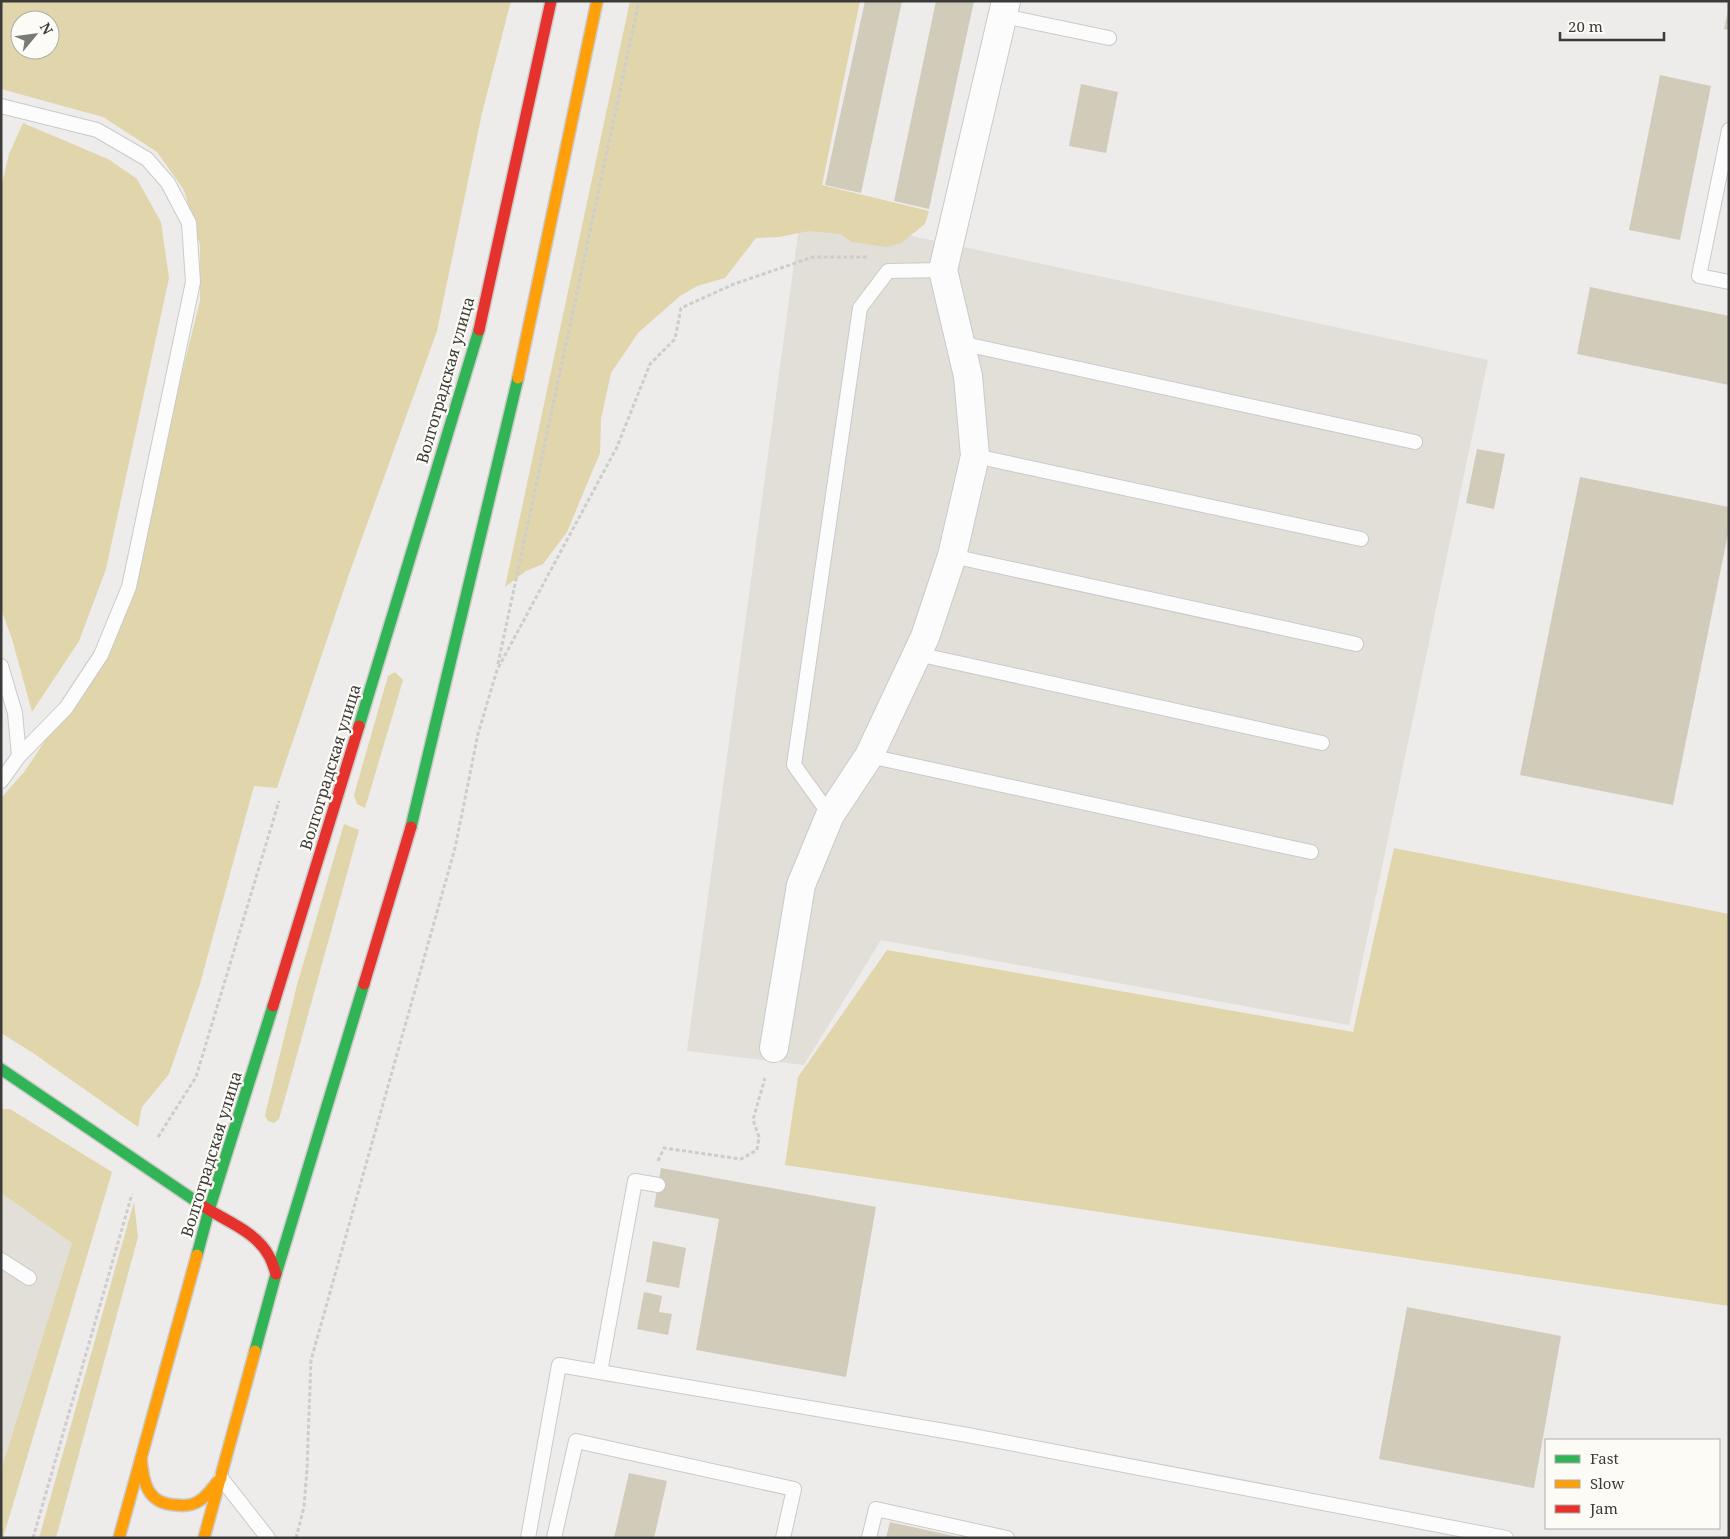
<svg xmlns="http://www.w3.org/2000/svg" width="1730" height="1539" font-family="'Noto Serif',serif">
<rect width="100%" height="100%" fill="#edecea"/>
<g fill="#e2dfd8">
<polygon points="801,212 1488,360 1349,1025 881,940 804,1065 687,1051"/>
<polygon points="1,1193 72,1243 1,1470"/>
</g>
<g fill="#e0d5ab" fill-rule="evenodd">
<path d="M1,1h510l-29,112 -45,218 -88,243 -72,214 -23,-2 -54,198 -31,90 -27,33 -4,20 -105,-74 -32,-20v-235l24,-27 23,-35 35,-39 52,-108 31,-152 34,-136v-56l-16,-55 -27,-38 -54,-35 -102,-28zM20,20h30v30h-30z"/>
<polygon points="630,1 860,1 822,185 929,211 925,224 901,243 886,247 852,242 840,234 809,231 779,237 756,238 725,278 697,286 680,296 638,333 611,373 601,419 600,453 567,532 543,564 526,571 505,587"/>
<polygon points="23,123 108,159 137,179 161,222 169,278 106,569 79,641 32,712 12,639 1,609 1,188 9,154"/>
<polygon points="395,672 403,680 365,808 357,804 354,795 388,676"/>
<polygon points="344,824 359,830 285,1098 279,1119 274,1123 268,1121 265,1116 266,1111 297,985"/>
<polygon points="1394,848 1729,914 1729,1306 785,1165 798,1077 887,950 1353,1032"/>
<polygon points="1,1109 10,1109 112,1172 3,1538 1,1538 1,1470 72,1243 1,1193"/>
<polygon points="134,1202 138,1237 56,1538 39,1538"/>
</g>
<g fill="#d1ccb9">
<polygon points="865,1 902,1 861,193 825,185"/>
<polygon points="936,1 974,1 929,209 894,201"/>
<polygon points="1728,10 1729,10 1729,30 1724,29"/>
<polygon points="1660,75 1711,86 1680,240 1629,230"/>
<polygon points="1081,84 1118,92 1106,153 1069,146"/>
<polygon points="1590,287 1729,316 1729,385 1577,354"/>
<polygon points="1477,449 1505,454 1494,509 1466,503"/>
<polygon points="1580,477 1729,507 1729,529 1673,805 1520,775"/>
<polygon points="661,1168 876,1207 846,1377 696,1350 719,1219 654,1207"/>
<polygon points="653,1241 686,1248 679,1288 646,1282"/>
<polygon points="644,1292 662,1296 659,1312 672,1314 668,1335 637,1329"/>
<polygon points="1407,1307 1561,1336 1534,1488 1379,1459"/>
<polygon points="629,1473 667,1481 654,1538 614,1538"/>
<polygon points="890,1522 958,1537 958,1538 886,1538"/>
</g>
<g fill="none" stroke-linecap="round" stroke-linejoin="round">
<g stroke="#cbcac9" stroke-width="16">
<g id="lane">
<polyline points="1003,16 1109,38"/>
<polyline points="1,106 97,130 147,159 168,183 189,223 193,282 129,587 101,655 66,708 19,756 1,781"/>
<polyline points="1729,130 1699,276 1729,282"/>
<polyline points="960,343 1415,442"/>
<polyline points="975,456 1361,539"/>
<polyline points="952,556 1356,644"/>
<polyline points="917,654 1322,743"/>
<polyline points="1,666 15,713 19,756"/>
<polyline points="869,756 1311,852"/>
<polyline points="830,815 794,765 860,308 888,271 943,270"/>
<polyline points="1,1260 29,1278"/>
<polyline points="600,1372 635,1181 658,1185"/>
<polyline points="221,1478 268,1538"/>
<polyline points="528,1538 559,1365 962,1434 1506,1538"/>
<polyline points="554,1538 576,1441 794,1489 783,1538"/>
<polyline points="869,1538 876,1509 1007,1538"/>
</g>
</g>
<g stroke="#cbcac9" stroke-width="30">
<polyline id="street" points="774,1048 801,885 830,815 869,756 925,637 952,556 975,456 968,376 943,270 1006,1"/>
</g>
<g stroke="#cbcac9" stroke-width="14">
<g id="fast">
<polyline points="359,726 479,330"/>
<polyline points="411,827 518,378"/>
<polyline points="1,1069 203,1206"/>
<polyline points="197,1255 209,1210 273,1006"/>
<polyline points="255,1351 276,1274 364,984"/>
</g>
</g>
<g stroke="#cbcac9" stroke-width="14">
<g id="slow">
<polyline points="518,378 597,1"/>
<path d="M141,1458c2,24 6,46 35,47 8,1 17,0 23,-4 9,-5 15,-16 22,-23"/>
<polyline points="119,1538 197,1255"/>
<polyline points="204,1538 255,1351"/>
</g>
</g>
<g stroke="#cbcac9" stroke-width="14">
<g id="jam">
<polyline points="479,330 551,1"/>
<polyline points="364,984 411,827"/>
<polyline points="273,1006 359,726"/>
<path d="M203,1206c22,15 53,25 66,50 3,5 5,12 7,18"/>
</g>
</g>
<g stroke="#cdcdcd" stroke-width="3" stroke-dasharray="4 2.5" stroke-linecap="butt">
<polyline points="498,664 639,1"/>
<polyline points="158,1137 196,1077 279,801"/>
<polyline points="658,1161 664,1148 741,1159 757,1150 759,1137 753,1120 765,1078"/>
<polyline points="33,1538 132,1194"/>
<polyline points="296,1538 304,1507 307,1469 311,1360 455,848 478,734 497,670 617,447 650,364 675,339 681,308 734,284 813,257 867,257"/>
</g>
<use href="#lane" stroke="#fcfcfc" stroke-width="14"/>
<use href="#street" stroke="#fcfcfc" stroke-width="28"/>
<use href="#fast" stroke="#30b455" stroke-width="11"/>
<use href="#slow" stroke="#ff9f0a" stroke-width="11"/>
<use href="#jam" stroke="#e5322d" stroke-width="11"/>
</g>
<g text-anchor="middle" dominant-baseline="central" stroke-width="4.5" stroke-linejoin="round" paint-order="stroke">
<g font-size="16" fill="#3b3b39" stroke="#fcfbf6">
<text transform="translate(445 380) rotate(-74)">Волгоградская улица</text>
<text transform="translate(330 767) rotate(-73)">Волгоградская улица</text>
<text transform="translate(211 1154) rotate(-73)">Волгоградская улица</text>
</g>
</g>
<rect width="1730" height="1539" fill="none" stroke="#3b3b39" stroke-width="5"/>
<rect x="1545" y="1439" width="175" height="90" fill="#fcfbf6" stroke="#afaeaa"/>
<rect x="1555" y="1455" width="25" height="8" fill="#30b455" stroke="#afaeaa"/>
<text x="1590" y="1464" font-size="15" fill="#3b3b39">Fast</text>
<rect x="1555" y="1480" width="25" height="8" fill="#ff9f0a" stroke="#afaeaa"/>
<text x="1590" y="1489" font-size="15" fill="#3b3b39">Slow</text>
<rect x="1555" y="1505" width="25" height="8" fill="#e5322d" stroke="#afaeaa"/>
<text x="1590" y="1514" font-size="15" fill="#3b3b39">Jam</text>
<g transform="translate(35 35) rotate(61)"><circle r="24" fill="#fcfbf6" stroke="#afaeaa"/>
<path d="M0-4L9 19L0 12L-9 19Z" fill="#797977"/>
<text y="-8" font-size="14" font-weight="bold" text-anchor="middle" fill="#3b3b39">N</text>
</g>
<path d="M1560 32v8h104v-8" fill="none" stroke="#3b3b39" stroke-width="2.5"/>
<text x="1568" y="32" font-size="15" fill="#3b3b39" stroke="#fcfbf6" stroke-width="4" paint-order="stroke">20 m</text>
</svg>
